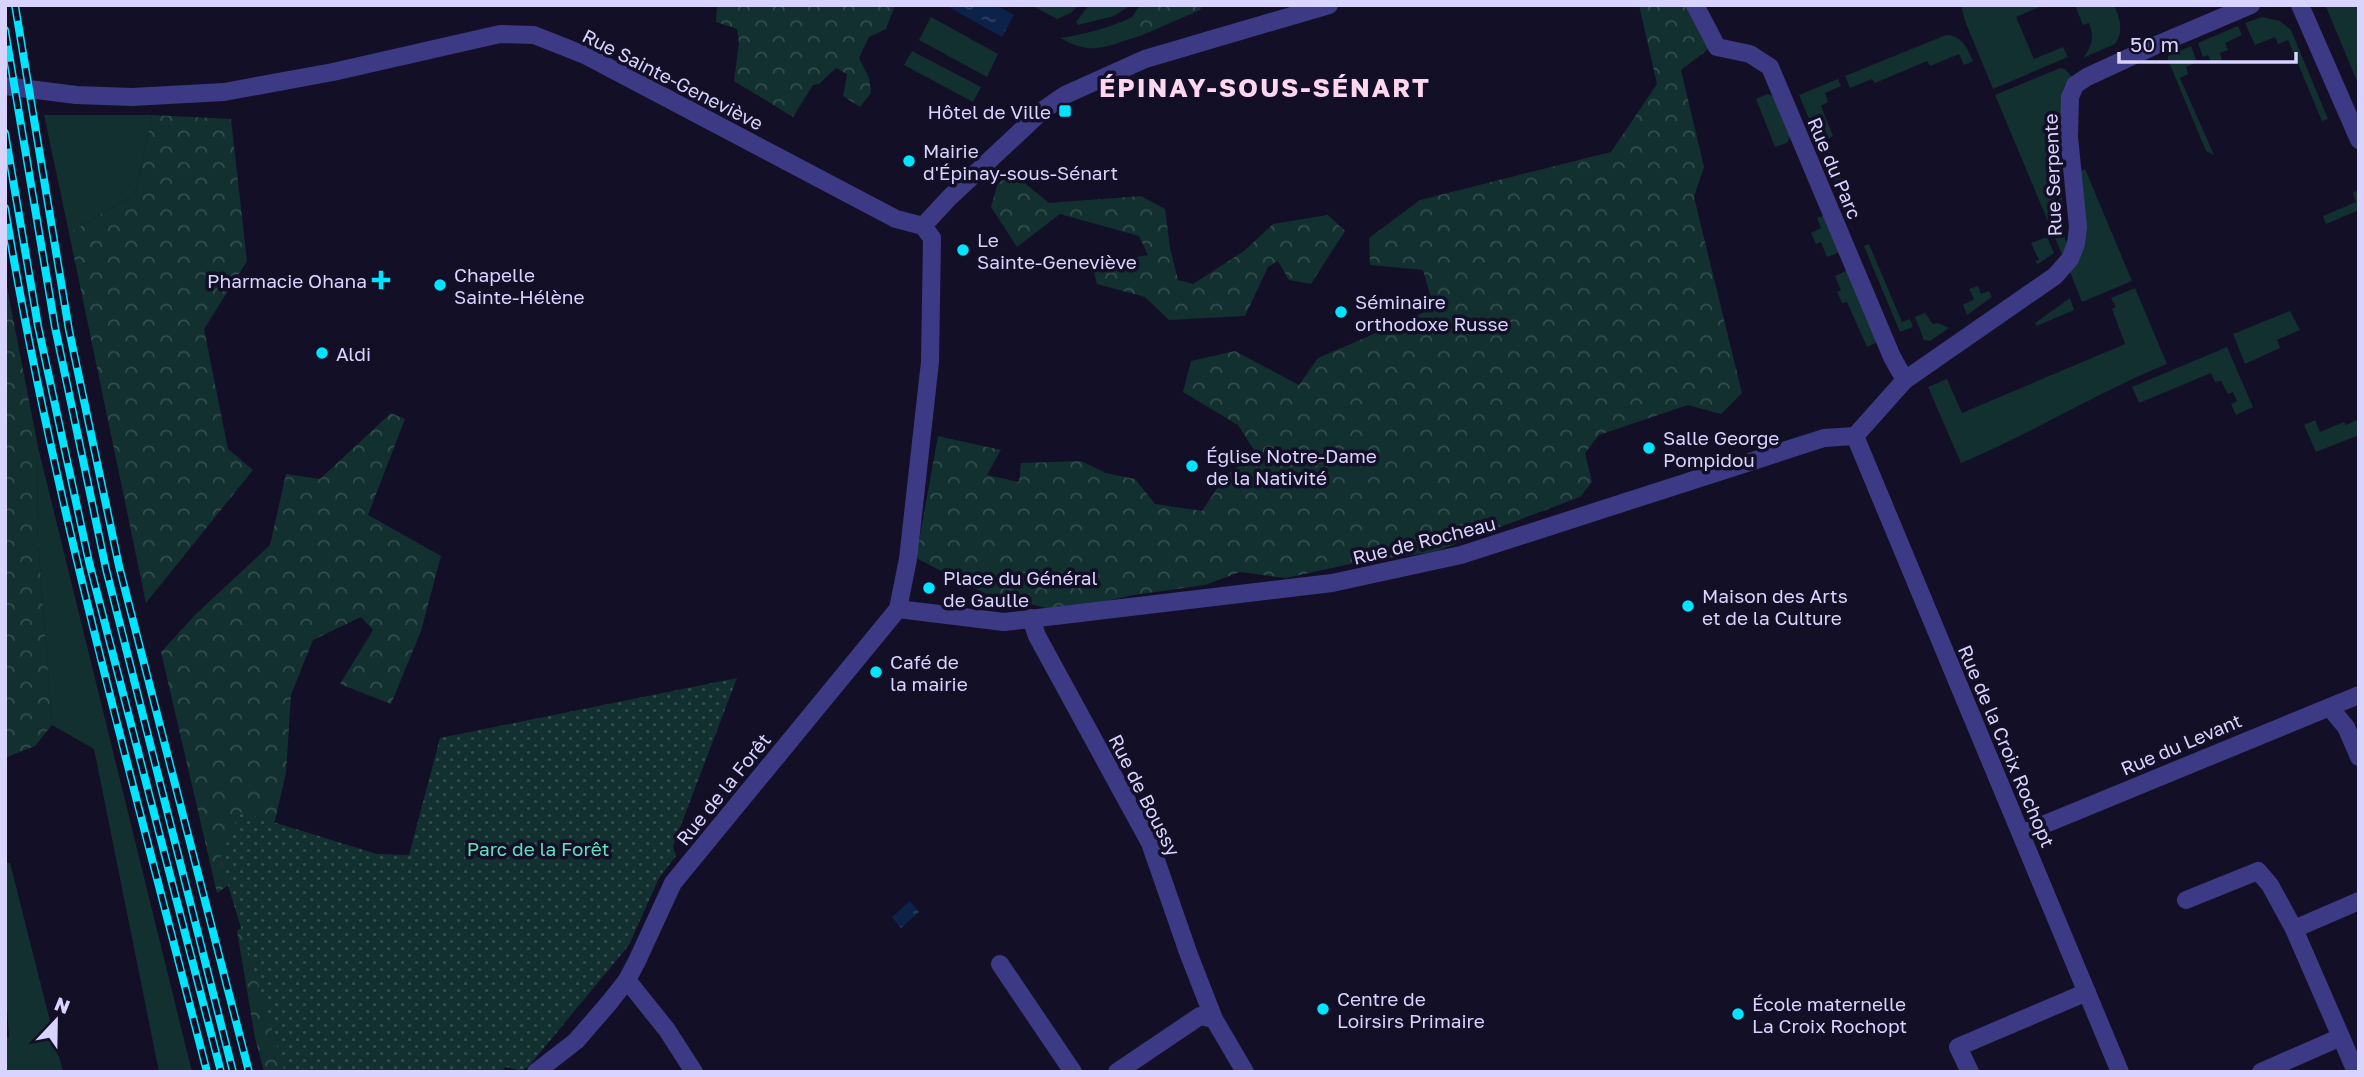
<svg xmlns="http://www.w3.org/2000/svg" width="2364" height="1077" font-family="'Golos Text',sans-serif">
<defs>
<pattern id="forest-crowns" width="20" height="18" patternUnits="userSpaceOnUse" patternTransform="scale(1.75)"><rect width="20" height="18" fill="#12302f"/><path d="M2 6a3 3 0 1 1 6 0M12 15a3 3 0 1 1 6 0" fill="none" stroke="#344d4e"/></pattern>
<pattern id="park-dots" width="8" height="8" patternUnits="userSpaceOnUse" patternTransform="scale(1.75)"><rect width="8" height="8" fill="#12302f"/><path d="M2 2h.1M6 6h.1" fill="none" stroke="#344d4e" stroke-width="1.8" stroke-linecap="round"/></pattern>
<pattern id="water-ripples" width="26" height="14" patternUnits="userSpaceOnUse" patternTransform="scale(1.75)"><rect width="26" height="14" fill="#0c2248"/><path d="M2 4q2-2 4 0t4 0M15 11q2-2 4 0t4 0" fill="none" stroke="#2f4163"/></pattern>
</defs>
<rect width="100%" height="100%" fill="#130f26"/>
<g fill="#12302f">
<polygon points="1031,5 1079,5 1071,13 1057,19"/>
<polygon points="1089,5 1131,5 1114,16 1078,25 1076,22"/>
<polygon points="1961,5 2044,5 2016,17 2034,59 2063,47 2068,57 1993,89 1965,21"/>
<path d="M2075,5h39c6,14 10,26 1,39l-32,14c10,-13 11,-21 6,-35l-6,2z"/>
<polygon points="2325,5 2359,5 2359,86 2327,9"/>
<polygon points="931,17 998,54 987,77 919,40"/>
<path d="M1132,17l8,19c-35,10 -46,21 -80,2 25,-4 50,-10 72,-21z"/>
<polygon points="2262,17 2280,21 2291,30 2328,119 2322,121 2288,40 2278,44 2275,37 2255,45 2245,23"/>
<polygon points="2238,26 2242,35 2225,43 2228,50 2220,53 2222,60 2212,64 2208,55 2203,57 2198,43"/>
<path d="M1946,35c16,1 21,12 27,26l-9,4 -5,-11 -29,12 -3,-5 -52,22 -3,-4 -22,9 -5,-12z"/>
<polygon points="2191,46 2197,62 2186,67 2188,74 2180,78 2214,155 2206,151 2168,60 2168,56"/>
<polygon points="912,51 981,87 973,102 904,65"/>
<path d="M2060,68l5,1 7,8c-13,10 -10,21 -9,36l-7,1 9,126 6,3 -8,14 -68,-162z"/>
<polygon points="1838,79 1841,86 1825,93 1828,102 1821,106 1833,136 1825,140 1848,194 1842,197 1799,95"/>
<polygon points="1767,94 1773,96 1791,135 1787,143 1775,147 1756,99"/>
<polygon points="44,115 152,115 135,194 69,233"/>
<polygon points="2085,169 2132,281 2082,302 2070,272 2079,172"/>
<polygon points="2358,190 2359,210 2326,224 2323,216 2356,202 2353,193"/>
<polygon points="1825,215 1840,252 1827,257 1821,242 1816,244 1811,233 1821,228 1817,218"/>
<polygon points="2047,237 2054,253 2038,264 2035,261 2039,260 2031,243"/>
<polygon points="1869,244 1902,322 1910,319 1913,327 1900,332 1864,246"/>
<polygon points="1848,270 1878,342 1867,347 1847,302 1842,303 1837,292 1841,290 1835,276"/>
<polygon points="1978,286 1981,294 1989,291 1992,297 1967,315 1963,305 1974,299 1969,289"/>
<path d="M2135,288l32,76c-71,29 -136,70 -206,99l-33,-76 19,-8 15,34 163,-69 -13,-35 4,-2 -5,-9z"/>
<polygon points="2070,298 2074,310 2037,326 2035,323"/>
<polygon points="2290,311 2300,330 2277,340 2280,348 2245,364 2233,334"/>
<polygon points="1925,313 1933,324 1938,323 1949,328 1930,341 1924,340 1915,317"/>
<polygon points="2227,347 2253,407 2236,415 2231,404 2237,401 2233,392 2228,394 2221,381 2215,382 2211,373 2139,403 2132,387"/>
<polygon points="2359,419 2359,435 2316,452 2304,425 2315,420 2320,432 2344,422 2346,425"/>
<polygon points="38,447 192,1072 159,1072 94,749 52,725 37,527"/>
<polygon points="5,863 10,863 63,1072 5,1072 5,1038 9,1037 5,979"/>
</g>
<g fill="url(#forest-crowns)">
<polygon points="717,5 895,5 886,29 869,37 859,58 869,78 871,93 860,107 843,96 847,74 836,68 819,84 813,85 793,117 734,81 739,43 737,29 716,22"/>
<polygon points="1140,5 1202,5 1200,10 1140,36 1132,17"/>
<polygon points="1639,5 1689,5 1711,47 1681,70 1704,167 1694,197 1742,393 1721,414 1688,405 1599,435 1585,453 1592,482 1580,497 1434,552 1364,561 1286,578 1240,572 1205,585 1134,595 1059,611 1026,603 1017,610 916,558 938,436 1001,450 987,475 1019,482 1021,463 1081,461 1106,473 1135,479 1155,504 1202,511 1226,475 1256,453 1238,425 1183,392 1191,361 1235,351 1299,385 1318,358 1434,308 1423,270 1370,265 1369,238 1420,200 1611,152 1657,84"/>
<polygon points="152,115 231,119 247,261 204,329 228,449 253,470 146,603 69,233 135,194"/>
<polygon points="1014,174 1049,203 1141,196 1165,209 1170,248 1178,280 1193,284 1244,251 1273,224 1328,215 1345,231 1311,284 1289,280 1278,261 1268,267 1245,316 1169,320 1145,297 1097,284 1092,265 1148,255 1139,236 1060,214 1017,247 991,207 998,183"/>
<polygon points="5,277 38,447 37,527 52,725 35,746 5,758"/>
<polygon points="391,413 405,419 368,515 441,556 421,631 391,704 340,684 373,630 361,617 313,640 291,695 286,773 266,859 217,893 161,652 196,614 270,545 286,474 320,479"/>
<polygon points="267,912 321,1072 264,1072 255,1038 237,931"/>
</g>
<polygon fill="url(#park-dots)" points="737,678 673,846 676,856 659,878 629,945 529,1066 522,1071 506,1067 500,1072 285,1072 220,859 240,812 377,854 409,855 440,738"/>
<g fill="url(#water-ripples)">
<polygon points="945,5 996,5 1014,15 1002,37"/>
<polygon points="910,901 919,912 901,928 892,917"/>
</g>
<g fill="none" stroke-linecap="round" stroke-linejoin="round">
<g stroke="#3d3a85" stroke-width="18">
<polyline points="1695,5 1717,47 1750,54 1770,67 1892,357 1905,380"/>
<polyline points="2300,5 2359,140"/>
<polyline points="5,86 76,95 132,97 224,92 333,72 500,34 534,35 587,56 896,219 923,226 932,238 930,362 908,559 898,609"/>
<polyline points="923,226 949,198 1042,111 1065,95 1145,59 1329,5"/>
<polyline points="1855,436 2120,1072"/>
<polyline points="1855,436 1905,380 2055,276 2070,259 2076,244 2078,227 2069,137 2070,97 2075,85 2087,77 2154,46 2251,5"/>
<polyline points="1031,618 1037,636 1150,843 1189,955 1214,1019 1245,1072"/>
<polyline points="2330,708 2346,727 2359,757"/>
<polyline points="2021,834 2359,695"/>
<polyline points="2186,900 2258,871 2270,885 2294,929"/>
<polyline points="1000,964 1073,1072"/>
<polyline points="627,980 667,1030 694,1072"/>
<polyline points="2341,1037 2356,1072"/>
<polyline points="536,1072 576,1041 609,1003 627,980 637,961 673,883 898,609 1004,622 1332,583 1461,555 1824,438 1855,436"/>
<polyline points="1117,1072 1200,1016 1214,1019"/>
<polyline points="1970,1072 1958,1047 2087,992"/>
<polyline points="2261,1072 2341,1037 2294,929 2359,901"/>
</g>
<g stroke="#00e5ff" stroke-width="8">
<g id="rail">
<polyline points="15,5 69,330 119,566 249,1072"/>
<polyline points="5,30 55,327 106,569 233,1072"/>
<polyline points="5,133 38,326 89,562 221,1072"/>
<path d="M5,208c48,292 129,577 202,864"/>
</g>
</g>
<use href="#rail" stroke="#130f26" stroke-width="5" stroke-dasharray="16" stroke-linecap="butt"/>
</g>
<g fill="#00e5ff" stroke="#130f26" stroke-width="2.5">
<rect x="1058" y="104" width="14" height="14" rx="3.5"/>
<circle cx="909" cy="161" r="7"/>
<circle cx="963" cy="250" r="7"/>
<path d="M377.5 269.5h7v7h7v7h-7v7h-7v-7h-7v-7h7z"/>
<circle cx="440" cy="285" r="7"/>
<circle cx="1341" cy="312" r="7"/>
<circle cx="322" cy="353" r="7"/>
<circle cx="1649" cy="448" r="7"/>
<circle cx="1192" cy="466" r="7"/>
<circle cx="929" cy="588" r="7"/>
<circle cx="1688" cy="606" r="7"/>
<circle cx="876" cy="672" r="7"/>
<circle cx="1323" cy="1009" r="7"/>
<circle cx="1738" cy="1014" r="7"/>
</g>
<g text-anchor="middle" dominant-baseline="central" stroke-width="7" stroke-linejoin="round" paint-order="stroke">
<g font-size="19" fill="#d9d4ff" stroke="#130f26">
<text transform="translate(673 79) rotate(27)">Rue Sainte-Geneviève</text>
<text transform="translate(1835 168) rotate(67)">Rue du Parc</text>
<text transform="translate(2052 175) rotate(-92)">Rue Serpente</text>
<text transform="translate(1424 540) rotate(-14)">Rue de Rocheau</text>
<text transform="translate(2181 744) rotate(-23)">Rue du Levant</text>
<text transform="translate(2007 746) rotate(67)">Rue de la Croix Rochopt</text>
<text transform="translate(723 789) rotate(-51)">Rue de la Forêt</text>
<text transform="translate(1145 795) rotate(63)">Rue de Boussy</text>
</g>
<g font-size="19" fill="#d9d4ff" stroke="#130f26" text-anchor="start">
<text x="1051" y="111" text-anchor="end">Hôtel de Ville</text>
<text x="923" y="150">Mairie<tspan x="923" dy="22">d'Épinay-sous-Sénart</tspan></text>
<text x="977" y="239">Le<tspan x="977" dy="22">Sainte-Geneviève</tspan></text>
<text x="454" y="274">Chapelle<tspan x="454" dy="22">Sainte-Hélène</tspan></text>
<text x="367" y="280" text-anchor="end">Pharmacie Ohana</text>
<text x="1355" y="301">Séminaire<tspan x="1355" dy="22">orthodoxe Russe</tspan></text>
<text x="336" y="353">Aldi</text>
<text x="1663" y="437">Salle George<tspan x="1663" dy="22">Pompidou</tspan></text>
<text x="1206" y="455">Église Notre-Dame<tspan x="1206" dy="22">de la Nativité</tspan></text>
<text x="943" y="577">Place du Général<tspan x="943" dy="22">de Gaulle</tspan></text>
<text x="1702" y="595">Maison des Arts<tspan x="1702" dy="22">et de la Culture</tspan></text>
<text x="890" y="661">Café de<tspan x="890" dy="22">la mairie</tspan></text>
<text x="1337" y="998">Centre de<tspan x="1337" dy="22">Loirsirs Primaire</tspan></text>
<text x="1752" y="1003">École maternelle<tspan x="1752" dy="22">La Croix Rochopt</tspan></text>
</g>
<g font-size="19" fill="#5fe0c0" stroke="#130f26">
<text x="538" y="848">Parc de la Forêt</text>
</g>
<g font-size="26" font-weight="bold" letter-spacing="2" fill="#ffd6f0" stroke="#130f26">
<text x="1265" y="87">ÉPINAY-SOUS-SÉNART</text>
</g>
</g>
<rect width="2364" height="1077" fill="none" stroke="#d9d4ff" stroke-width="14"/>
<g transform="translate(56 1021) rotate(22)" stroke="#130f26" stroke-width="5" paint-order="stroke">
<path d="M0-5L12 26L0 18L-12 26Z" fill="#d9d4ff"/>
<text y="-10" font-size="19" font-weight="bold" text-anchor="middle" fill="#d9d4ff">N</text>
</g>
<path d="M2119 52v10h177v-10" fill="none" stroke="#d9d4ff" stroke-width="3.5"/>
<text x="2130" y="52" font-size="21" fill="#d9d4ff" stroke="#130f26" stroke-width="5" paint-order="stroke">50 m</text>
</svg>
